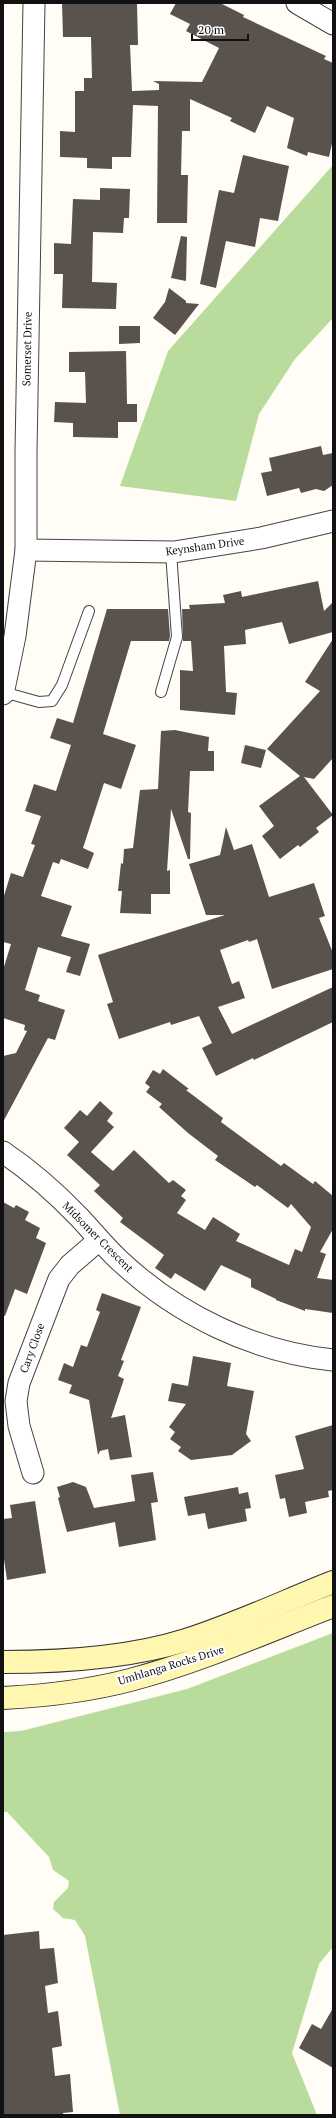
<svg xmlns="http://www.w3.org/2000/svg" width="336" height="2118" font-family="'PT Serif',serif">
<rect width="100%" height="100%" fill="#fffdf5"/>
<g fill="#b9dc9c">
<polygon points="333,165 333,318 295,359 259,414 236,501 120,486 168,351"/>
<polygon points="333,1633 333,1947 319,1964 292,2053 317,2115 120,2115 85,1936 75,1920 63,1918 53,1909 54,1902 68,1888 69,1881 53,1870 49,1857 7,1812 3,1812 3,1732 21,1731 187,1689"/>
</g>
<g fill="#5a524d">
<polygon points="62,3 137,3 138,45 130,45 132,91 159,90 159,84 153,81 202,82 219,48 186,31 190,24 170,14 176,3 220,3 244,15 243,17 326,56 324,59 333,63 333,139 329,157 308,152 307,156 287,148 294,118 267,106 255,133 230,121 232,118 190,99 190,131 182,131 181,175 188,175 187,223 157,223 158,106 133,105 131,157 112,157 112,169 87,168 87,158 60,157 60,131 75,132 75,91 84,91 84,78 92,78 91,37 63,37"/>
<polygon points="243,155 289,166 278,221 260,218 255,247 226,241 216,288 200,284 219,190 234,193"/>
<polygon points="100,188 130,189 129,218 124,218 123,233 93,232 92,282 117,283 116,309 62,308 63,274 54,274 54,243 71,244 73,199 100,200"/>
<polygon points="181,236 187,237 186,281 171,278"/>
<polygon points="169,288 186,301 186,303 199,304 175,335 153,318 165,302"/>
<polygon points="119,326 140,326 140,343 119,344"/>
<polygon points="126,351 127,404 137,404 137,422 118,422 118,438 73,437 73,423 54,422 55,402 86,403 85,372 69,372 69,352"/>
<polygon points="321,446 323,455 333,453 333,485 324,491 316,489 301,493 299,488 267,496 261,473 272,471 269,458"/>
<polygon points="318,581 324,611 333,602 333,632 289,644 282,622 245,630 246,644 224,646 226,692 237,693 235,715 180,710 180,670 193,671 191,641 183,641 182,609 190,609 189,605 225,603 223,595 241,591 242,597"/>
<polygon points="107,609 168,609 170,636 169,641 131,641 103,734 136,745 121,789 104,783 83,848 94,853 88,869 61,859 59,864 53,862 41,896 72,906 61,936 90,944 80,976 66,972 71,957 38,947 25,990 40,995 38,1001 65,1010 55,1040 48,1038 3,1122 3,1056 16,1053 27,1031 24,1030 25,1025 3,1018 3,970 11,944 3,942 3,899 11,873 23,877 35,845 31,844 41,816 25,811 34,784 56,791 71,745 50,738 57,718 73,723"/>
<polygon points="333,639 333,758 314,779 304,777 333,815 316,828 319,832 300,847 298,845 280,859 262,836 274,826 259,806 300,776 267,749 320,691 305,682"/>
<polygon points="175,730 209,737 208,751 214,751 214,771 190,771 188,812 191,813 190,859 188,859 171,809 167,871 170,870 170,894 151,894 151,914 120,913 122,891 118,891 121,863 123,864 124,849 133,848 140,790 158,789 161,731"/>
<polygon points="245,745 266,750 261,768 241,763"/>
<polygon points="226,827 234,850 252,844 269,897 314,883 325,916 319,918 333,953 333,969 272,989 257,939 249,942 248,940 220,950 232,984 239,981 245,998 218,1007 232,1034 333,987 333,1022 254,1060 253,1058 216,1076 202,1048 212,1043 199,1016 171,1025 170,1022 119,1039 107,1004 113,1002 98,955 225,915 206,915 189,864 220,855"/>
<polygon points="163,1069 189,1089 186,1090 223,1118 221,1122 281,1166 284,1163 313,1184 315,1181 333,1196 333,1229 320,1252 326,1254 317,1278 333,1280 333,1313 305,1309 305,1311 276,1300 276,1299 251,1287 251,1279 221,1265 205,1291 175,1273 171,1279 155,1268 164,1255 120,1222 123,1218 94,1191 100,1185 67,1155 79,1142 64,1128 80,1110 87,1116 100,1101 113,1113 107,1121 114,1127 91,1152 113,1171 134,1150 169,1183 173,1180 186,1190 181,1196 186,1200 177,1213 205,1230 213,1217 240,1234 236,1241 289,1265 295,1249 302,1252 311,1227 291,1204 288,1208 257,1185 255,1187 215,1160 218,1156 188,1133 159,1107 162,1104 146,1092 150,1087 145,1083 153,1070 160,1074"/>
<polygon points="3,1202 14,1208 16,1205 29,1212 25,1220 40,1228 36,1238 46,1243 27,1294 15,1289 5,1316 3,1315"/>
<polygon points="102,1293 141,1307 121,1360 124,1361 118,1376 124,1379 111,1418 125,1415 132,1457 110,1460 108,1449 100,1451 98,1455 89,1400 69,1393 72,1385 58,1380 64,1363 73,1367 81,1345 87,1347 100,1312 96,1310"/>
<polygon points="193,1356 231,1363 227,1386 254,1391 246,1434 251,1441 232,1455 191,1460 178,1451 181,1447 170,1439 175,1432 169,1427 186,1404 168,1401 172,1383 188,1386"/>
<polygon points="333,1425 333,1490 328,1491 329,1497 305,1502 307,1513 289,1517 285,1498 280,1499 275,1475 304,1469 295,1436"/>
<polygon points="153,1472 158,1502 151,1503 156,1540 119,1547 115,1522 67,1532 58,1498 60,1497 57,1487 73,1482 86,1487 94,1508 135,1501 131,1475"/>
<polygon points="238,1487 239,1494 248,1492 251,1508 245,1509 247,1521 208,1529 205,1513 188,1516 184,1497"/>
<polygon points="35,1501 46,1573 7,1580 3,1552 3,1519 12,1518 10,1505"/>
<polygon points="39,1931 40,1949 54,1948 58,1983 45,1986 48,2013 58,2011 62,2046 52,2048 55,2076 70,2074 73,2112 63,2113 63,2115 3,2115 3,1935"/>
<polygon points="333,2008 333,2068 299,2048 312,2024 321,2029"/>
</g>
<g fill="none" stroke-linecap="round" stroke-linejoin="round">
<g stroke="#444" stroke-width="12">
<g id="service">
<polyline points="3,692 39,702 52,701 62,685 89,611"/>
<polyline points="161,692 177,637 171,552"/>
</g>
</g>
<g stroke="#444" stroke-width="23">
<g id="minor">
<polyline points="297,3 333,24"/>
<polyline points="26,550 174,552 261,538 333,521"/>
<polyline points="3,694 15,636 26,550 26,452 34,3"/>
<path d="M3,1152c28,19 53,41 76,65 14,15 26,30 41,44 58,54 134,91 213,99"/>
<polyline points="33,1473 19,1426 16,1401 19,1383 59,1279 70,1265 99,1240"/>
</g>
</g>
<g stroke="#333" stroke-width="24">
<g id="secondary">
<path d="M3,1662c60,0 126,-4 183,-22 50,-16 99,-39 147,-58"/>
<path d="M3,1698c39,-2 89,-8 127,-18 69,-18 136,-48 203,-74"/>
</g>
</g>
<use href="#service" stroke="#fff" stroke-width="10"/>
<use href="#minor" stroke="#fff" stroke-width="21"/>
<use href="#secondary" stroke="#fff6b0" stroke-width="22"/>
</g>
<g text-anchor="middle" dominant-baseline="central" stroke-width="4" stroke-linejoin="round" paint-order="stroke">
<g font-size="11" fill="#111" stroke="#fff">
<text transform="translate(27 349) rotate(-89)">Somerset Drive</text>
<text transform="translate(205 546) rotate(-8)">Keynsham Drive</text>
<text transform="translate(98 1237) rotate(45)">Midsomer Crescent</text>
<text transform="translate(32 1348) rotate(-70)">Cary Close</text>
<text transform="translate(171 1665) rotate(-17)">Umhlanga Rocks Drive</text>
</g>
</g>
<rect width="336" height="2118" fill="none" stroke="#111111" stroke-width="8"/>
<path d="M192 34v6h56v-6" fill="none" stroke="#111111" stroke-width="2"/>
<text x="198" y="34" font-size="12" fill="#111111" stroke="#ffffff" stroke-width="3" paint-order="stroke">20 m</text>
</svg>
